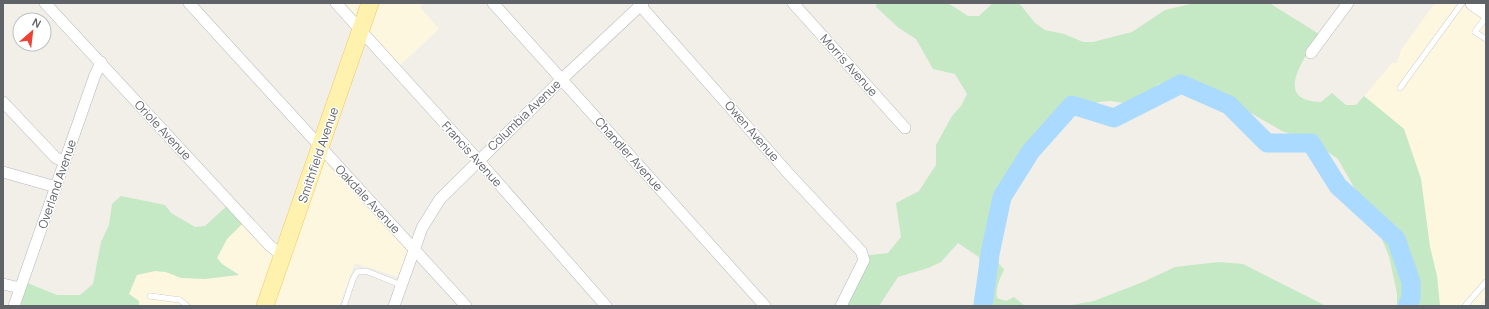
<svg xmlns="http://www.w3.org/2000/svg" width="1489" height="309" font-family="Manrope,sans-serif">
<rect width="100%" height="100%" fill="#f1efe8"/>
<g fill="#fef7e0">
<polygon points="335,3 424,3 420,7 439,29 396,69"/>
<polygon points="1435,3 1469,3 1486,16 1486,297 1479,306 1440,306 1437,276 1430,247 1421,179 1404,129 1364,96 1392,63 1397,63 1401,50"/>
<polygon points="320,152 409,245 404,279 355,263 339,306 139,306 139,301 129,294 136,275 155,271 166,272 181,278 239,274 222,264 217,258 227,239 245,221 280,258"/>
</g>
<g fill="#c5e8c5">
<path d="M877,3h71l20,13h11l14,-13h26l16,20 10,7 19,4 19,8h10l39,-10 33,-22 30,-7h74l50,31c-12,22 -49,67 2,68l11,-9 14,12h10l8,-9 40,33 17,50 9,68 7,29 3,30h-43v-13l-8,-37 -10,-24 -41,-73 -26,-18 -30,-10 -92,-53 -32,6 -19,21 -29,-4 -11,1 -26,9 -27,25 -45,83 -4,26 2,19 5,5c-4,10 -9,19 -7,29l9,3 8,-4 11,9h-52l7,-41 -1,-8 -21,-14 -17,19 -13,6 -30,9 -19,29h-38l21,-50 26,-3 13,-16 -5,-34 23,-12 17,-26v-20l16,-29 9,-10 6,-12 -12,-20 -22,-5 -17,-30 -17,-11 -23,-21z"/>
<polygon points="121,196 165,205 171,213 195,227 205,226 229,204 245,221 227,239 217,258 222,264 239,275 205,279 181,278 166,272 155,271 137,275 129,294 139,301 139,306 15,306 25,282 57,295 80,295 93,284 101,242 109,225 112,204"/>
<polygon points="1219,262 1243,264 1326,306 1066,306 1094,301 1143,282 1175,267"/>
</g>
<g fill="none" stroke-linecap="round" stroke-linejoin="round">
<polyline stroke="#aadaff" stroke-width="19" points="983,306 990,254 1002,197 1031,151 1072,105 1114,118 1181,84 1229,105 1267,143 1311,143 1338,186 1396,239 1411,282 1411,298 1407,306"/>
<g stroke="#b5b8bc" stroke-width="6">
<g id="lane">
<polyline points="1486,17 1475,32 1486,39"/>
<polyline points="1400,88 1462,3"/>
<polyline points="150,296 180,300 187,306"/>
<polyline points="344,306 353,279 357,272 366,271 401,285"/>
<polyline points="1465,306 1486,282"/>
</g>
</g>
<g stroke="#b5b8bc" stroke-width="12">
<g id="street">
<polyline points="45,3 270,246 282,255"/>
<polyline points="189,3 466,306"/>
<polyline points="336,3 478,160 606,306"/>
<polyline points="493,3 765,306"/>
<polyline points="638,3 788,173 861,251 864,260 841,306"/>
<polyline points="793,3 905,128"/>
<polyline points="1311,53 1348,3"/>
<polyline points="3,102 56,158 65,161"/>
<polyline points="3,172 56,187"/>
<polyline points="3,284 20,288"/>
<polyline points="14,306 95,75 101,62"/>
<polyline points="394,306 422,228 440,199 562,79 643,3"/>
</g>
</g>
<g stroke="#b6babf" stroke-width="16">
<polyline id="secondary" points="1473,3 1486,12"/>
</g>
<g stroke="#f2c960" stroke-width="18">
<polyline id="primary" points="265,306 370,3"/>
</g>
<use href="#lane" stroke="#fff" stroke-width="5.5"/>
<use href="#street" stroke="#fff" stroke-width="11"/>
<use href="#secondary" stroke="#fff" stroke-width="15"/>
<use href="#primary" stroke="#fff2af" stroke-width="17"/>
</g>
<g text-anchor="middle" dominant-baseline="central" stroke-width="3" stroke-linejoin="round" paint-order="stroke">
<g font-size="12" fill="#5f6368" stroke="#fff">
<text transform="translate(849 65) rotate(48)">Morris Avenue</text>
<text transform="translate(524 115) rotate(-44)">Columbia Avenue</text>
<text transform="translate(163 130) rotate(47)">Oriole Avenue</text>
<text transform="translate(752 131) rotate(49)">Owen Avenue</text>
<text transform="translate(472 154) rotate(48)">Francis Avenue</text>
<text transform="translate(629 154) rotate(48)">Chandler Avenue</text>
<text transform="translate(318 155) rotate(-71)">Smithfield Avenue</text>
<text transform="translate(57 184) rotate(-71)">Overland Avenue</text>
<text transform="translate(368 199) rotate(47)">Oakdale Avenue</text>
</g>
</g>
<rect width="1489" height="309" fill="none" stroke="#5f6368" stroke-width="8"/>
<g transform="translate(32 32) rotate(28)"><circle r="19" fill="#ffffff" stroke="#bfc1c3"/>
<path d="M0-3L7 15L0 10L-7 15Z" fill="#ea4335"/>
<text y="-6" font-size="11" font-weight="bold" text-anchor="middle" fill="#5f6368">N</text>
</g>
</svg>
